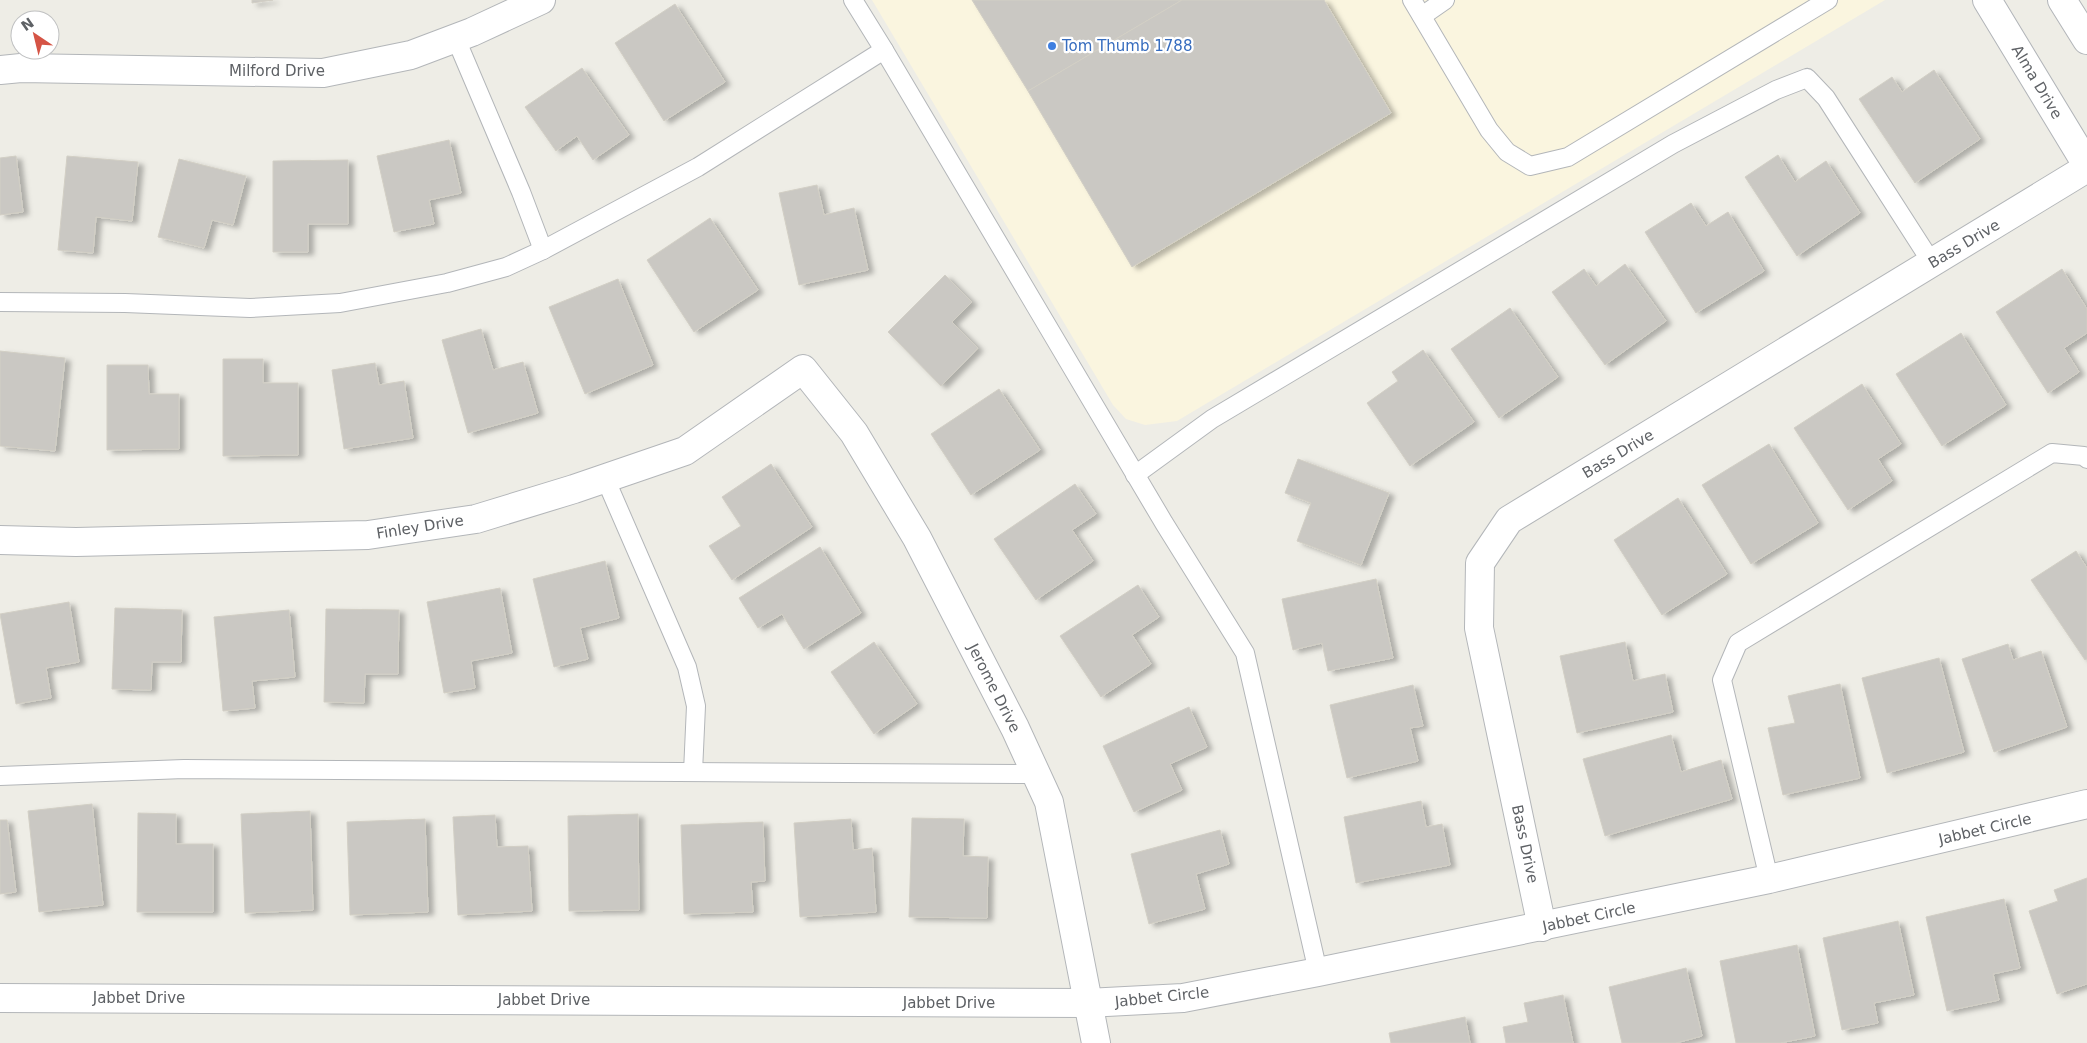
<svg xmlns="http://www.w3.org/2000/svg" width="2087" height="1043" font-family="'DejaVu Sans',sans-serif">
<defs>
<filter id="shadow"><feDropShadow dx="5.5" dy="3" stdDeviation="2.5" flood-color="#0004"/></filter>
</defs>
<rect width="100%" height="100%" fill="#eeede6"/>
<polygon fill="#faf5df" points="872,0 1885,0 1177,421 1145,425 1126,419 1113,405"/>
<g fill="#cac8c3" stroke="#d2cfc5" filter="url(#shadow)">
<polygon points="252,0 273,0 252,3"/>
<polygon points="972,0 1182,0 1028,91"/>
<polygon points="1182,0 1324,0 1391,113 1132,267 1028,91"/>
<polygon points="675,4 725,82 664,121 615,43"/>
<polygon points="582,68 629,135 593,160 577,136 556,151 525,107"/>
<polygon points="1934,70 1980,139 1915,183 1859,99 1892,77 1902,92"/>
<polygon points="449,140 461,193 429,200 434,224 394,232 377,156"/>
<polygon points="1778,155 1795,182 1826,161 1860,213 1797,256 1745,177"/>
<polygon points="16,156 23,212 0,215 0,158"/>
<polygon points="67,156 138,162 132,221 96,217 93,253 58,250"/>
<polygon points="179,159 246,176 233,225 212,220 204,248 158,237"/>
<polygon points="348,160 348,224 308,224 308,252 273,252 273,161"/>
<polygon points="817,185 824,215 854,208 868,270 799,285 779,193"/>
<polygon points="1691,203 1706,226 1728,212 1764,271 1696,313 1645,232"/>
<polygon points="710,218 758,290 694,332 647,260"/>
<polygon points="1625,264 1666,321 1605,365 1552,292 1584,269 1596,286"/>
<polygon points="2062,269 2087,309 2087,333 2064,348 2079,372 2048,393 1996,312"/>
<polygon points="945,275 972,302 952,322 978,348 941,386 888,332"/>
<polygon points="618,279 653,365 585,394 549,307"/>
<polygon points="1510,308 1558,377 1499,418 1451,349"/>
<polygon points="481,329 493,370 523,362 538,413 468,433 442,340"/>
<polygon points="1961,333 2006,405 1942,446 1896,374"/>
<polygon points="1423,350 1474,422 1410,466 1367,403 1398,381 1392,372"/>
<polygon points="0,351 65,358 55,451 0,446"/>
<polygon points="223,359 263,359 263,383 298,383 298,455 223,456"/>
<polygon points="375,363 379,385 404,381 413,438 344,449 332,370"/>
<polygon points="107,365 148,365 149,394 179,394 179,449 107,450"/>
<polygon points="1862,384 1901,444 1878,459 1892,481 1848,510 1794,428"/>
<polygon points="999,389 1040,450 971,495 931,434"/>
<polygon points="1769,444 1818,523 1751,564 1702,485"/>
<polygon points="1298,459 1389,493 1361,565 1297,541 1311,503 1285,493"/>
<polygon points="771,464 812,527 732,580 709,546 741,526 722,497"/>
<polygon points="1075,484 1096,514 1072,530 1093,561 1036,600 994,539"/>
<polygon points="1678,498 1727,574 1662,615 1614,540"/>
<polygon points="820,547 861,613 804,649 782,614 758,628 739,598"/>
<polygon points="2076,551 2087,568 2087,659 2085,660 2031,580"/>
<polygon points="605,561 619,618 580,628 588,659 554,667 533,579"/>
<polygon points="1376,579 1393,658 1328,671 1322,643 1293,650 1282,599"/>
<polygon points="1138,585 1159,617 1132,635 1151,664 1101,697 1060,636"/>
<polygon points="500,588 512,653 471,661 475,688 444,693 427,602"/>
<polygon points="69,602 79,662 46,668 51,698 16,704 0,614"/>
<polygon points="115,608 182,610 181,662 152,662 151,690 112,689"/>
<polygon points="326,609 399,610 398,674 365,674 364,703 324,702"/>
<polygon points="289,610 295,677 252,681 255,708 223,711 214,617"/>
<polygon points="874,642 917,704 874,734 831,672"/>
<polygon points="1625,642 1633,681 1665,674 1673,712 1577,733 1560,656"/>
<polygon points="2008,644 2013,660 2041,651 2067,727 1994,752 1962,659"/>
<polygon points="1939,658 1964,752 1887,773 1862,678"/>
<polygon points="1840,684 1860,778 1783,795 1768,728 1795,723 1788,696"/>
<polygon points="1413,685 1423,726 1410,728 1418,761 1347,778 1330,705"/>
<polygon points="1189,707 1207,747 1170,764 1182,790 1134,812 1103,746"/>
<polygon points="1671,735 1681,772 1721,760 1732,799 1605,836 1583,759"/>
<polygon points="1421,801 1426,827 1442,824 1450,865 1356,883 1344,817"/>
<polygon points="92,804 103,905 39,912 28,811"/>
<polygon points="310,811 313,910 245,913 241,814"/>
<polygon points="138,813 176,814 176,844 213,844 213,912 137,912"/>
<polygon points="638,814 639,910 569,911 568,816"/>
<polygon points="495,815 497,847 528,846 532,911 458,915 453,817"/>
<polygon points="912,818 964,819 963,856 988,857 987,918 909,917"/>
<polygon points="425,819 428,912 350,915 347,822"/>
<polygon points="851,819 853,850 872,848 876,912 800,917 794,823"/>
<polygon points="0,820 7,820 16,892 0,894"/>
<polygon points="763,822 765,881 751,882 753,912 684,914 681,825"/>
<polygon points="1220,830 1229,864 1196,874 1205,909 1149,924 1131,854"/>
<polygon points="2087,878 2087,984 2057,994 2029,911 2058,901 2054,890"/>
<polygon points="2004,899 2020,968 1993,974 1999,1000 1947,1011 1926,917"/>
<polygon points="1898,921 1914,995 1874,1003 1878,1023 1842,1030 1823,938"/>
<polygon points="1797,945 1815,1036 1780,1043 1736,1043 1720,961"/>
<polygon points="1686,968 1702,1036 1676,1043 1622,1043 1609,987"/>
<polygon points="1563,995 1573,1043 1506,1043 1503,1027 1528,1022 1524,1003"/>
<polygon points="1465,1017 1470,1043 1391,1043 1389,1033"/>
</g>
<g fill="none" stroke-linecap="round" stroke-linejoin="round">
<g stroke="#b3b6b9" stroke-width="20">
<g id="lane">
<polyline points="1412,0 1489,130 1507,152 1530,166 1568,157 1828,0"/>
<polyline points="1422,16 1445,0"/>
<polyline points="456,39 521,192 543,250"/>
<polyline points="884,50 1164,523 1245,653 1318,972"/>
<polyline points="0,302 125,303 250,308 340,303 447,283 506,267 543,250 698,167 884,50 853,0"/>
<polyline points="1135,475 1212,419 1673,144 1776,90 1807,78 1826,98 1932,263"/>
<polyline points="605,478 687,667 696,706 693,772"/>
<polyline points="0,776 184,769 1036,774"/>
<polyline points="1769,879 1722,680 1738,643 2052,453 2084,456 2087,459"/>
</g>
</g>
<g stroke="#b3b6b9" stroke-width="30">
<g id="street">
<polyline points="0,70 21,68 323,73 411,55 472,32 541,0"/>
<polyline points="0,540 76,542 368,535 476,519 574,489 685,451 803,369 854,433 917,538 1015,728 1049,802 1096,1043"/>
<polyline points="1542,927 1479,628 1480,563 1509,520 2087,168"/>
<polyline points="0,998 1087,1003 1183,998 1318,972 1769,879 2087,804"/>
</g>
</g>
<g stroke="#b2b5b9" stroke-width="30">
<g id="secondary">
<polyline points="1987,0 2087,165"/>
<polyline points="2062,0 2087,40"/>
</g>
</g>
<use href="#lane" stroke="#fff" stroke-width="18"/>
<use href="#street" stroke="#fff" stroke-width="28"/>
<use href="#secondary" stroke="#fff" stroke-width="28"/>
</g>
<circle fill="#3f7fe0" stroke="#fff" stroke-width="2" cx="1052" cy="46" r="5"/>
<g text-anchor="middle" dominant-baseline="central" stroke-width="4.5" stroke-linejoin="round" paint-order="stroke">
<g font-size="15" fill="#366cbe" stroke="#fff" text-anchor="start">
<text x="1062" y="46">Tom Thumb 1788</text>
</g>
<g font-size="15" fill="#5e6165" stroke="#fff">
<text x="277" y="71">Milford Drive</text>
<text transform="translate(2037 82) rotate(59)">Alma Drive</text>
<text transform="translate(1964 244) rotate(-31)">Bass Drive</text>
<text transform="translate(1618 454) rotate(-31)">Bass Drive</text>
<text transform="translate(420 527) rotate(-9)">Finley Drive</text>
<text transform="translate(994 688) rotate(63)">Jerome Drive</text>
<text transform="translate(1985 829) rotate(-13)">Jabbet Circle</text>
<text transform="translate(1525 844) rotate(78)">Bass Drive</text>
<text transform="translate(1589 917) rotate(-12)">Jabbet Circle</text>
<text transform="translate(1162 997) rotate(-6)">Jabbet Circle</text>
<text x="139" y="998">Jabbet Drive</text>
<text x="544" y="1000">Jabbet Drive</text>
<text x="949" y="1003">Jabbet Drive</text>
</g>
</g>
<g transform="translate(35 35) rotate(325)"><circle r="24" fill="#ffffff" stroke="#bfc0c1"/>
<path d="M0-4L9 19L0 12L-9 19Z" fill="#d55445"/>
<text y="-8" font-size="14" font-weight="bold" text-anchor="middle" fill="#5e6165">N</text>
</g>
</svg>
